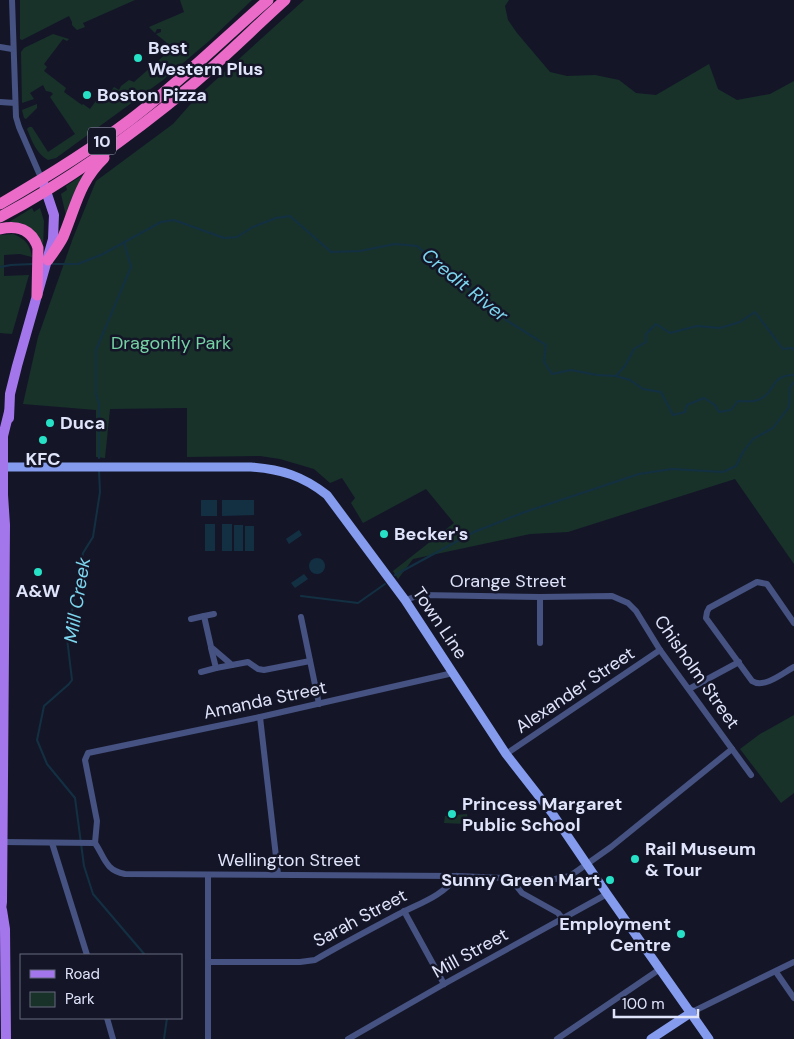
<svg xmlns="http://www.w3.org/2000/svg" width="794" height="1039" font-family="'DM Sans',sans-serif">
<rect width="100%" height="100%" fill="#141628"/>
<g fill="#18322a">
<polygon points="20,0 135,0 83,23 85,27 77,30 72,25 72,22 69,16 22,40 20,39"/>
<path d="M180,0h72l-43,41 -46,39 -107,78 -8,2c-12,-7 -16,-19 -21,-31l2,-2h3l16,25 27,-18 -25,-37 3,-3 -2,-2 -5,-1 -3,-6 -13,8 4,6 -12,4 -1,-51 3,-4 29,-14 16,5 -2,2 -4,-2 -19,25 3,3 -3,4 22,17 -2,4 18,13 1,-1 7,5 8,-11 5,3 11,-14 5,3 2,-4 8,-6 5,2 33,-29 -1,-11 -10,-8 5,-2v-3h-4l-2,4 -6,-6 35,-15z"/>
<polygon points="304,0 509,0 505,6 508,20 517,33 550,72 567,76 595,75 619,80 636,93 656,95 709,64 718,89 737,100 770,94 794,81 794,564 735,479 568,532 530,534 413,559 398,579 393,571 454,523 426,489 363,523 351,503 355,498 342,478 330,483 314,469 280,459 260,456 187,457 187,408 110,409 105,458 96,457 96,410 23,404 38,337 73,238 96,181 173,124 196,98"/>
<polygon points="37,104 37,108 26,119 24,118 22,110"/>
<polygon points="86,173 66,216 61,194 67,190 66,186"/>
<polygon points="32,208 34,212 40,208 44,221 43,249 21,224 9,222"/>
<path d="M13,234c12,5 17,10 19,23l-12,-3 -16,1v21l25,-1 -17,59 -12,-1v-98z"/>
<polygon points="794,715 794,793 781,803 740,749 760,734"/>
<polygon points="467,814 468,822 465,824 444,823 445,816"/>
</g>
<g fill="#133043">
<rect x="201" y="500" width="16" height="16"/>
<polygon points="222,500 254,500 254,515 222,516"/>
<polygon points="215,524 215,551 205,551 205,524"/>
<rect x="222" y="524" width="10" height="27"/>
<rect x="234" y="525" width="9" height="26"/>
<rect x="245" y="526" width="9" height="25"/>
<polygon points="299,530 302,535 289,544 286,539"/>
<circle cx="317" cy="566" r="8"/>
<polygon points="304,574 308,579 295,588 291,583"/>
</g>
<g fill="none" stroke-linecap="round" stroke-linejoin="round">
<g stroke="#133043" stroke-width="2">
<path d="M51,264h27l25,-10 58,-32 13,-2 50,18 13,-1 16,-10 23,-9 14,-2 41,36 29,-1 35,-7 22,2 89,74 40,25 -2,17 8,12 19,-4 26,5 19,1 14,4 13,9 18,3 12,23 12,-3 2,-7 17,-7 11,7 4,7 12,-2 7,-9c8,0 17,2 24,-3 14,-8 9,-23 32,-23"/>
<polyline points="0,267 11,265 33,264"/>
<polyline points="616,376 625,366 634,349 646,342 646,334 656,324 670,333 697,326 720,328 740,322 755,312 783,349 792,348 794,350"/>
<polyline points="99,458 99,404 96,394 96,350 131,267 124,242"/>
<polyline points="99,471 100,492 93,537 83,553 67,638 72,680 69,684 44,706 37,740 47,764 75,798 84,866 93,894 145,955"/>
<polyline points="395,575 474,532 525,512 639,474 672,469 723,472 736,466 743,452 753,439 773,428 789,407 790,387 794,382"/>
<polyline points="301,596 358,603 385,584"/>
<polyline points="164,1039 167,1018"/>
</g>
<g stroke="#465281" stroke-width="6">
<polyline points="12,0 16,117 19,127 42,180"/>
<polyline points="0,47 12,49"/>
<polyline points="0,102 15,103"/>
<polyline points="540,597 540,643"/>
<polyline points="405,600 421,595 540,597 612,596 628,603 636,611 660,650 751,775"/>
<polyline points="214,614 204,616 211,647 232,665 248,662 258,669 264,670 310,661"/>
<polyline points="301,617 319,704"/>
<polyline points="191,619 204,616"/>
<path d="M794,623l-27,-39 -10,-2 -48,26 -2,4 -1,6 46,63c12,8 31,-8 42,-14"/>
<polyline points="211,648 216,668 232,665"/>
<polyline points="201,672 216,668"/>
<polyline points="689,689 739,662"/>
<polyline points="260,717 278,874"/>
<polyline points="506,754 660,650"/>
<polyline points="2,842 95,843"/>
<polyline points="52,843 87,955"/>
<path d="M95,843c10,15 10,27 30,31l332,2 93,4 20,-4 41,-29 121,-98"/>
<polyline points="95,843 97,821 85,760 88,753 260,717 453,673"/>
<polyline points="208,876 208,1039"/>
<polyline points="510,878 522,893 558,913 563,919"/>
<polyline points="404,911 444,984"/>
<path d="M208,962h92l15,-2c27,-16 56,-31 84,-46 21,-11 44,-18 58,-38"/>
<polyline points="776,972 794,998"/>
<polyline points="692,1012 794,962"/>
<polyline points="107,1018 113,1039"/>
<polyline points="348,1039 444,984 607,894"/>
<polyline points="557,1039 660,969"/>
</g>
<g stroke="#849bee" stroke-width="9">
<path d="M3,467h248c30,2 52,9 76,28l78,105 101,154 46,59 55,81 102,145"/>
<polyline points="651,1039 692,1012"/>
</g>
<g stroke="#a376ec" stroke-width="10">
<polyline points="9,418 10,394 17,366 53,239 54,215 44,185"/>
<polyline points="2,910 5,929 6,1039"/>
<polyline points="0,918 2,902 5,525 3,495 3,436 9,412"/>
</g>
<g stroke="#eb6bc8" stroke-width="11">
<path d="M0,204c45,-26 89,-53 130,-84 49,-37 92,-80 138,-120"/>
<path d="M0,217c68,-36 133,-83 192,-132 32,-27 62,-57 93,-85"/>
<path d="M0,229c17,-4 32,0 38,19l-1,47"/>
<path d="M48,260c5,-7 11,-15 15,-23 13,-31 16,-55 41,-79"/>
</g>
</g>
<g fill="#26e1c5" stroke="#141628" stroke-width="2">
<circle cx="138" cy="58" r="5"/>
<circle cx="87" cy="95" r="5"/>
<circle cx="50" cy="423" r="5"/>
<circle cx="43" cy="440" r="5"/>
<circle cx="384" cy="534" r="5"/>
<circle cx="38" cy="572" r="5"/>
<circle cx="452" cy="814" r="5"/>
<circle cx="635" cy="859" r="5"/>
<circle cx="610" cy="880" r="5"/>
<circle cx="681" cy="934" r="5"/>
</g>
<g text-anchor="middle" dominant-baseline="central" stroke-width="5" stroke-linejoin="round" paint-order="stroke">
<rect fill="#141628" stroke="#a3a6bc" stroke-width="1" x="88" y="127.5" width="28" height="27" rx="4"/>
<g font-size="16" font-weight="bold" fill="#e0e4fb">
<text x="102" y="141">10</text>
</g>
<g font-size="18" font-weight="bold" fill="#e0e4fb" stroke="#141628" text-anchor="start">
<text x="148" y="48">Best<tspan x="148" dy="21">Western Plus</tspan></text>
<text x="97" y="95">Boston Pizza</text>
<text x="60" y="423">Duca</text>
<text x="43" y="459" text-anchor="middle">KFC</text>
<text x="394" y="534">Becker's</text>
<text x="38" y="591" text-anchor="middle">A&amp;W</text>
<text x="462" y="804">Princess Margaret<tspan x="462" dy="21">Public School</tspan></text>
<text x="645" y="849">Rail Museum<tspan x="645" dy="21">&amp; Tour</tspan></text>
<text x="600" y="880" text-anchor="end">Sunny Green Mart</text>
<text x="671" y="924" text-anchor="end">Employment<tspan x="671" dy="21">Centre</tspan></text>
</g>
<g font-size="18" fill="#75d2a4" stroke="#141628">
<text x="171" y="343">Dragonfly Park</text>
</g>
<g font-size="18" fill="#e0e4fb" stroke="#141628">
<text x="508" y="581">Orange Street</text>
<text transform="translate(440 623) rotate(56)">Town Line</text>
<text transform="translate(697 672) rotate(55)">Chisholm Street</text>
<text transform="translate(575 690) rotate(-34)">Alexander Street</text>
<text transform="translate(265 700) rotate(-12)">Amanda Street</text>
<text x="289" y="860">Wellington Street</text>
<text transform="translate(360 918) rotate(-28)">Sarah Street</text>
<text transform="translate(470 953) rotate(-29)">Mill Street</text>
</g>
<g font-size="19" font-style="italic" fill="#7cd5ed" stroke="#141628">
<text transform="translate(465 285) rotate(39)">Credit River</text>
<text transform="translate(77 600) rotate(-81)">Mill Creek</text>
</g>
</g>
<rect x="20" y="954" width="162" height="65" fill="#141628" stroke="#66687c"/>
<rect x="30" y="970" width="25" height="8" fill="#a376ec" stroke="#66687c"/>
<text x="65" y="979" font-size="15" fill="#e0e4fb">Road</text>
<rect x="30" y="992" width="25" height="15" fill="#18322a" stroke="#66687c"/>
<text x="65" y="1004" font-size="15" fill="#e0e4fb">Park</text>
<path d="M614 1009v8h84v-8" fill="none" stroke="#e0e4fb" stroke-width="2.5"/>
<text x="622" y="1009" font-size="15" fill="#e0e4fb" stroke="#141628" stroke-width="4" paint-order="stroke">100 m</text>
</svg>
